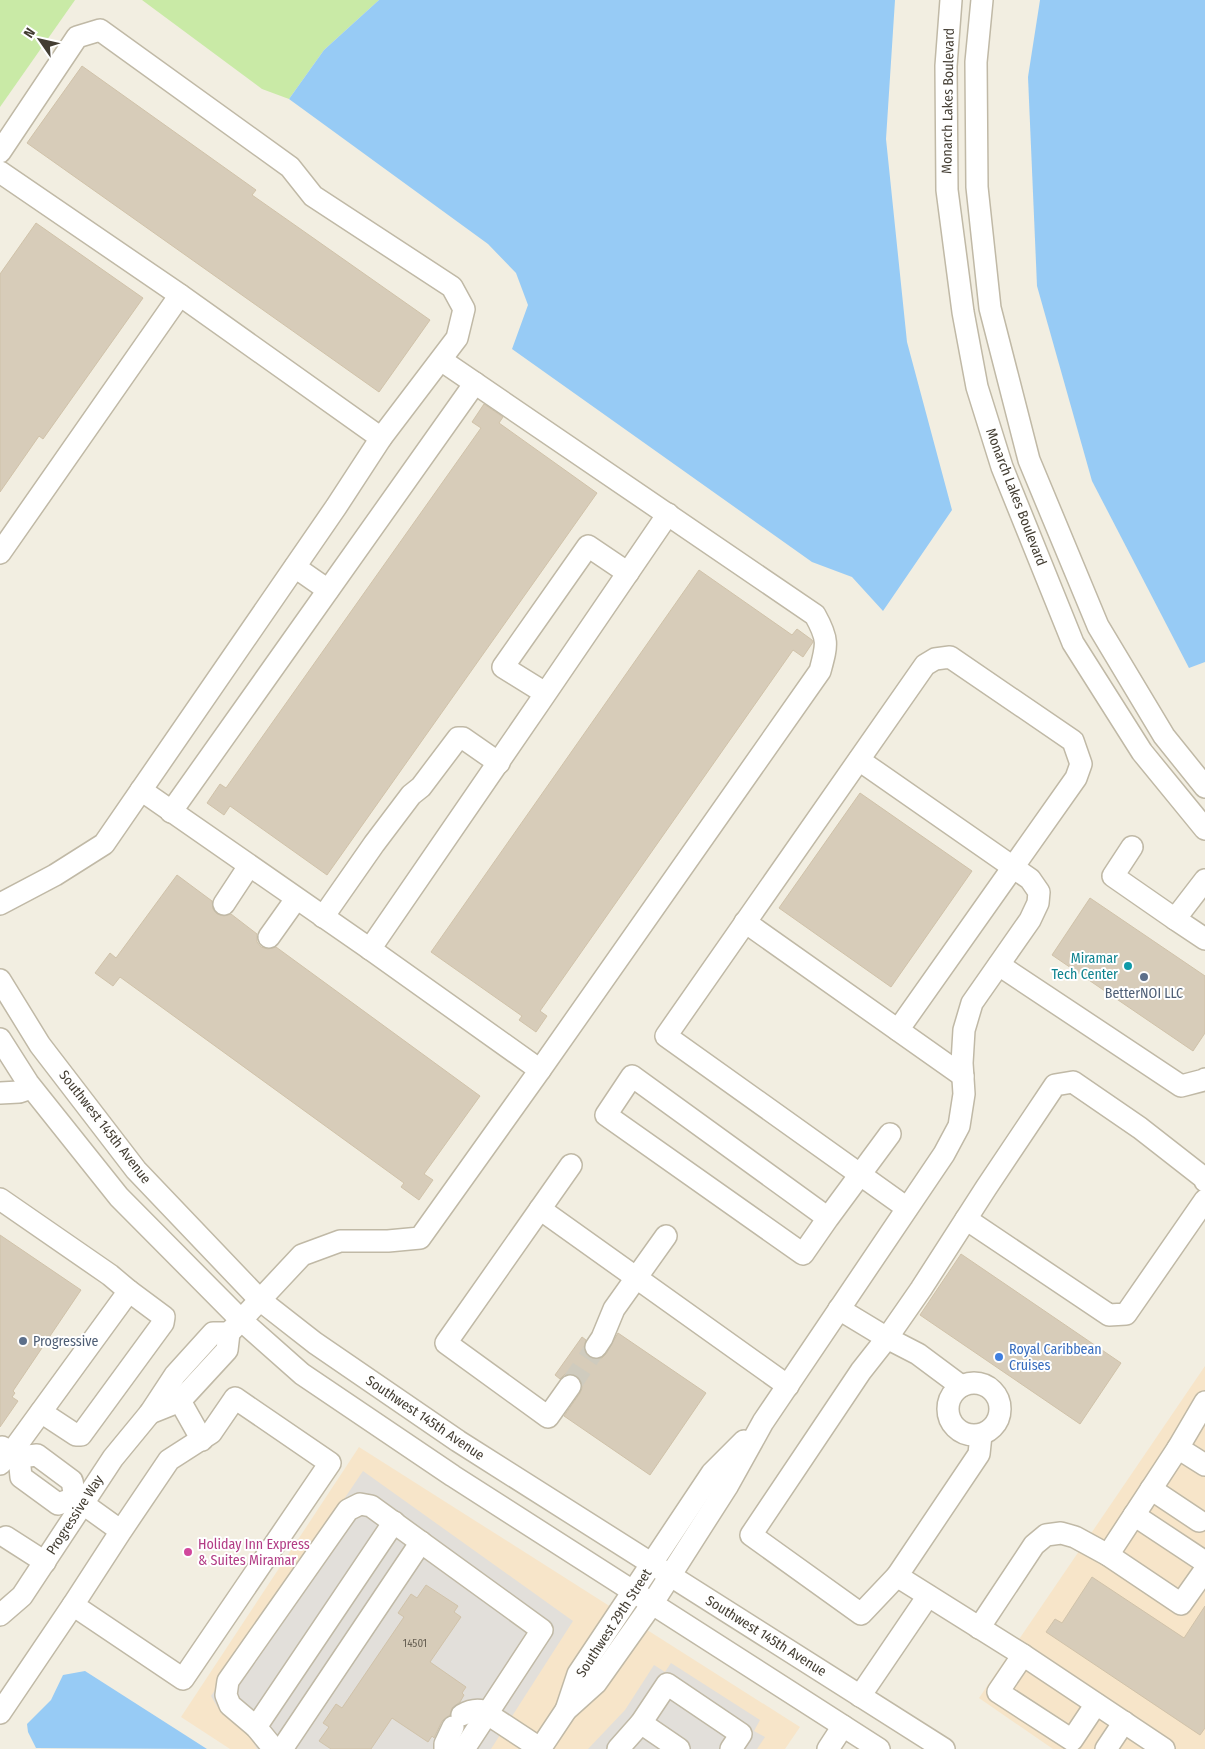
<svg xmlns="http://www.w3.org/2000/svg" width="1205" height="1749" font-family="'Fira Sans Condensed',sans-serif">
<rect width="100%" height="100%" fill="#f2eee1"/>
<g fill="#f7e5c9">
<polygon points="1205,1366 1205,1749 1053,1749 979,1698"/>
<polygon points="359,1447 800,1727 785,1749 230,1749 181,1717"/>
</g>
<g fill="#c9eaa6">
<polygon points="0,0 75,0 0,107"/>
<polygon points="142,0 379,0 324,50 289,99 262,89"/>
</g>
<g fill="#e2dfda">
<polygon points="363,1471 573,1621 491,1749 257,1749 244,1726 218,1708 211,1696"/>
<polygon points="671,1663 760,1720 754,1731 765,1737 757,1749 588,1749 625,1710 654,1665 665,1672"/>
</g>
<g fill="#97cbf5">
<polygon points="379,0 895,0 886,139 907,342 952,510 883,611 852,577 812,562 512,349 528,305 516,273 488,244 289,99 324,50"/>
<polygon points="1040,0 1205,0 1205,662 1189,668 1092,481 1037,286 1028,77"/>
<polygon points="85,1671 207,1749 36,1748 28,1732 27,1724 51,1700 63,1675"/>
</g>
<g fill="#d7ccb9" stroke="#d0c2a9">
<polygon points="82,66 256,190 252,195 430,320 379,392 27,143"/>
<polygon points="36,223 143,298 43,439 39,436 0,492 0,274"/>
<polygon points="484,404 503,417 499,423 597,493 327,875 230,806 224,815 207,803 220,784 226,788 481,428 472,422"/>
<polygon points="699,570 792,635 797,629 812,640 813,642 803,657 793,650 540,1011 547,1016 536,1032 519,1020 522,1016 431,952"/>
<polygon points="860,793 972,871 891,987 779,908"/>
<polygon points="177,875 212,901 213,909 217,914 224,916 231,914 257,934 257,942 261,947 268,949 276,947 480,1096 424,1174 433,1180 419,1200 401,1187 404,1183 120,977 113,986 95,973 110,953 116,958"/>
<polygon points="1090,898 1205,976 1205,1033 1193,1051 1052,955"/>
<polygon points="0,1235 81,1290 13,1391 15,1393 12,1397 18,1401 0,1427"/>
<polygon points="961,1254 1121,1363 1080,1424 920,1315"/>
<polygon points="618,1333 706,1393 650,1475 564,1416 580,1393 582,1388 582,1381 578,1376 572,1374 565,1374 560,1379 555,1375 582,1337 586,1340 584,1347 585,1353 590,1358 596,1359 602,1358 606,1354"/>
<polygon points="1092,1577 1184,1638 1205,1606 1205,1728 1200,1735 1046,1632 1055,1619 1062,1623"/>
<polygon points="426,1585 458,1606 454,1612 461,1617 430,1662 466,1687 462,1693 464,1695 460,1702 452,1708 450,1715 442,1721 434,1738 432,1736 428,1742 392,1718 371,1749 331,1749 319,1741 329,1727 323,1723 336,1704 342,1708 404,1617 398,1613 411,1594 417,1598"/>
</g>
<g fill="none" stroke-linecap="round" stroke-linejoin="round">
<polyline stroke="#cfcbbe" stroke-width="21" stroke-dasharray="21 11" stroke-linecap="butt" points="570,1386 596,1347"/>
<g stroke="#c0b9a6" stroke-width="24">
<g id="minor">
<polyline points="951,0 946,66 947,190 963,312 977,387 1002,467 1073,643 1142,752 1205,829"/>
<polyline points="982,0 976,62 977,187 990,308 1029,460 1098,626 1164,736 1205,787"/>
<polyline points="0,152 77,37 100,30 290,167 313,196 452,287 464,309 457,338 381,438 336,507 104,844 55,875 0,904"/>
<polyline points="0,172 180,295 381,438"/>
<polyline points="0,553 180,295"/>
<polyline points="295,567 328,590"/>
<polyline points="545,693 503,667 588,546 628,573"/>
<polyline points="141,790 370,949 540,1070"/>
<polyline points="171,812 475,383"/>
<polyline points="1132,847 1113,876 1175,919"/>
<polyline points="1205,880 1175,919 1205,939"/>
<polyline points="224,904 249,866"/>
<polyline points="323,917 374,844 411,795 421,787 458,738 463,738 499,763"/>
<polyline points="745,922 963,1076"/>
<polyline points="269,937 296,899"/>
<path d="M370,949c100,-144 199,-290 298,-435"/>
<polyline points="999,965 1181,1086 1204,1080 1205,1079"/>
<polyline points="0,980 40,1045 136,1170 260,1300 315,1343 458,1441 944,1749"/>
<polyline points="898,1030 1076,778 1081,764 1073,741 950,657 935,659 925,665 666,1036 907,1208"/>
<polyline points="0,1039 28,1083 119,1197 241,1320 302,1374 453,1476 879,1749"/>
<polyline points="0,1093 19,1092 31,1088"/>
<polyline points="0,1199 110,1275 129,1291 11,1453 2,1447"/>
<polyline points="540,1209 788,1386"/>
<polyline points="828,1218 803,1254 606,1115 632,1076 828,1218 890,1134"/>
<polyline points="966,1219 1109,1315 1126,1314 1205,1200"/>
<polyline points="839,1309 887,1338 921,1289 986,1188 1055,1085 1073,1082 1140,1128 1204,1178 1205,1181"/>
<polyline points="596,1347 602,1338 614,1309 666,1236"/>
<circle cx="974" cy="1409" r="26"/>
<polyline points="570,1386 548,1417 446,1343 571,1165"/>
<polyline points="180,1401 202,1440"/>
<polyline points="41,1412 76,1435 81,1435 163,1323 164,1317 129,1291"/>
<path d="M150,1413l30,-12 47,-51 2,-17 73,-78 38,-14h48l32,-3 120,-168 280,-399c7,-26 9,-31 -5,-56l-374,-255"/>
<polyline points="981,1435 979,1454 897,1576 1023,1655 1164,1749"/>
<polyline points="1178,1448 1205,1465"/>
<polyline points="19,1457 21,1477 58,1504 75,1498"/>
<polyline points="0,1464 11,1453 19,1457 37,1455 72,1481 75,1498 121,1531 169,1460 211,1433 235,1398 330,1463 183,1679 73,1605 121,1531"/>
<polyline points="1151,1489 1199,1521"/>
<polyline points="1134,1515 1205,1562"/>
<polyline points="6,1537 45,1562"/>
<polyline points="1108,1555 1178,1448 1205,1402"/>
<polyline points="897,1576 861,1614 751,1535 861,1371 887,1338 918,1354 961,1386"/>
<polyline points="0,1615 22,1596 113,1458 150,1413 175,1375 213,1333 229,1333"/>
<polyline points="979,1628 1034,1545 1046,1535 1061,1533 1075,1537 1108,1555 1181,1604 1205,1570"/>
<polyline points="1023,1655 998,1692 1072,1740 1096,1704"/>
<polyline points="860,1696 928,1596"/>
<polyline points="566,1710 578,1674 712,1473 744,1441"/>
<polyline points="0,1713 73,1605"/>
<path d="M462,1715c7,-4 13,-6 21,-4l58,38"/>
<polyline points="641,1723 679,1749"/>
<polyline points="256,1727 394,1522"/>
<polyline points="274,1749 256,1727 230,1705 226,1695 228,1681 348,1510 360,1504 371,1506 542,1630 464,1749"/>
<polyline points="282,1749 421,1542"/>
<polyline points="445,1749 445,1744 453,1727"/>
<polyline points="540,1749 566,1710 596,1683 652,1604 728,1485 763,1422 944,1154 959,1126 964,1094 962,1063 964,1030 972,1003 1030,920 1038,903 1039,892 1030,879 859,760"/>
<polyline points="618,1749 641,1723 667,1684 741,1734 731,1749"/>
<polyline points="828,1749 843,1726"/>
<polyline points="1106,1749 1124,1722"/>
</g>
</g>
<use href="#minor" stroke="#fff" stroke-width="21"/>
</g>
<circle fill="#0f9aa8" stroke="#fff" stroke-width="2" cx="1128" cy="966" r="5"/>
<g fill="#5c6f8a" stroke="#fff" stroke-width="2">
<circle cx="1144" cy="977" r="5"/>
<circle cx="23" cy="1341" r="5"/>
</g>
<circle fill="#3f7fe0" stroke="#fff" stroke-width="2" cx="999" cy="1357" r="5"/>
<circle fill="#d1479c" stroke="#fff" stroke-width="2" cx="188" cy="1552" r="5"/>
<g text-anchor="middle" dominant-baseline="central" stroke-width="4" stroke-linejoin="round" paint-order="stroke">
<g font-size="11" fill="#686154">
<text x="415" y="1643">14501</text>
</g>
<g font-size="14" fill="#433d32" stroke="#fff">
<text transform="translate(948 101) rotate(-89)">Monarch Lakes Boulevard</text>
<text transform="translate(1016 497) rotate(69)">Monarch Lakes Boulevard</text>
<text transform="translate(105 1127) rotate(52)">Southwest 145th Avenue</text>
<text transform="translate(425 1418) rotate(34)">Southwest 145th Avenue</text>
<text transform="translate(75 1515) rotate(-57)">Progressive Way</text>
<text transform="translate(614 1623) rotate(-57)">Southwest 29th Street</text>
<text transform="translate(766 1636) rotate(32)">Southwest 145th Avenue</text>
</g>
<g font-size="14" fill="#0d838f" stroke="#fff" text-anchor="end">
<text x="1118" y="958">Miramar<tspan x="1118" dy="16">Tech Center</tspan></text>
</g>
<g font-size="14" fill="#4e5e75" stroke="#fff">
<text x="1144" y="993">BetterNOI LLC</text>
<text x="33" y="1341" text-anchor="start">Progressive</text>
</g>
<g font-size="14" fill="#366cbe" stroke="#fff" text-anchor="start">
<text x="1009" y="1349">Royal Caribbean<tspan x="1009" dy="16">Cruises</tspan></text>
</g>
<g font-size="14" fill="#b23c85" stroke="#fff" text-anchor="start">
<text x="198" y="1544">Holiday Inn Express<tspan x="198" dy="16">&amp; Suites Miramar</tspan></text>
</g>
</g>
<g transform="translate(40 40) rotate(304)" stroke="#ffffff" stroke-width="4" paint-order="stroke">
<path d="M0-4L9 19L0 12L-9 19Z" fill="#433d32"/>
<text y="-8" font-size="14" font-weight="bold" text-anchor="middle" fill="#433d32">N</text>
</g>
</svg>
